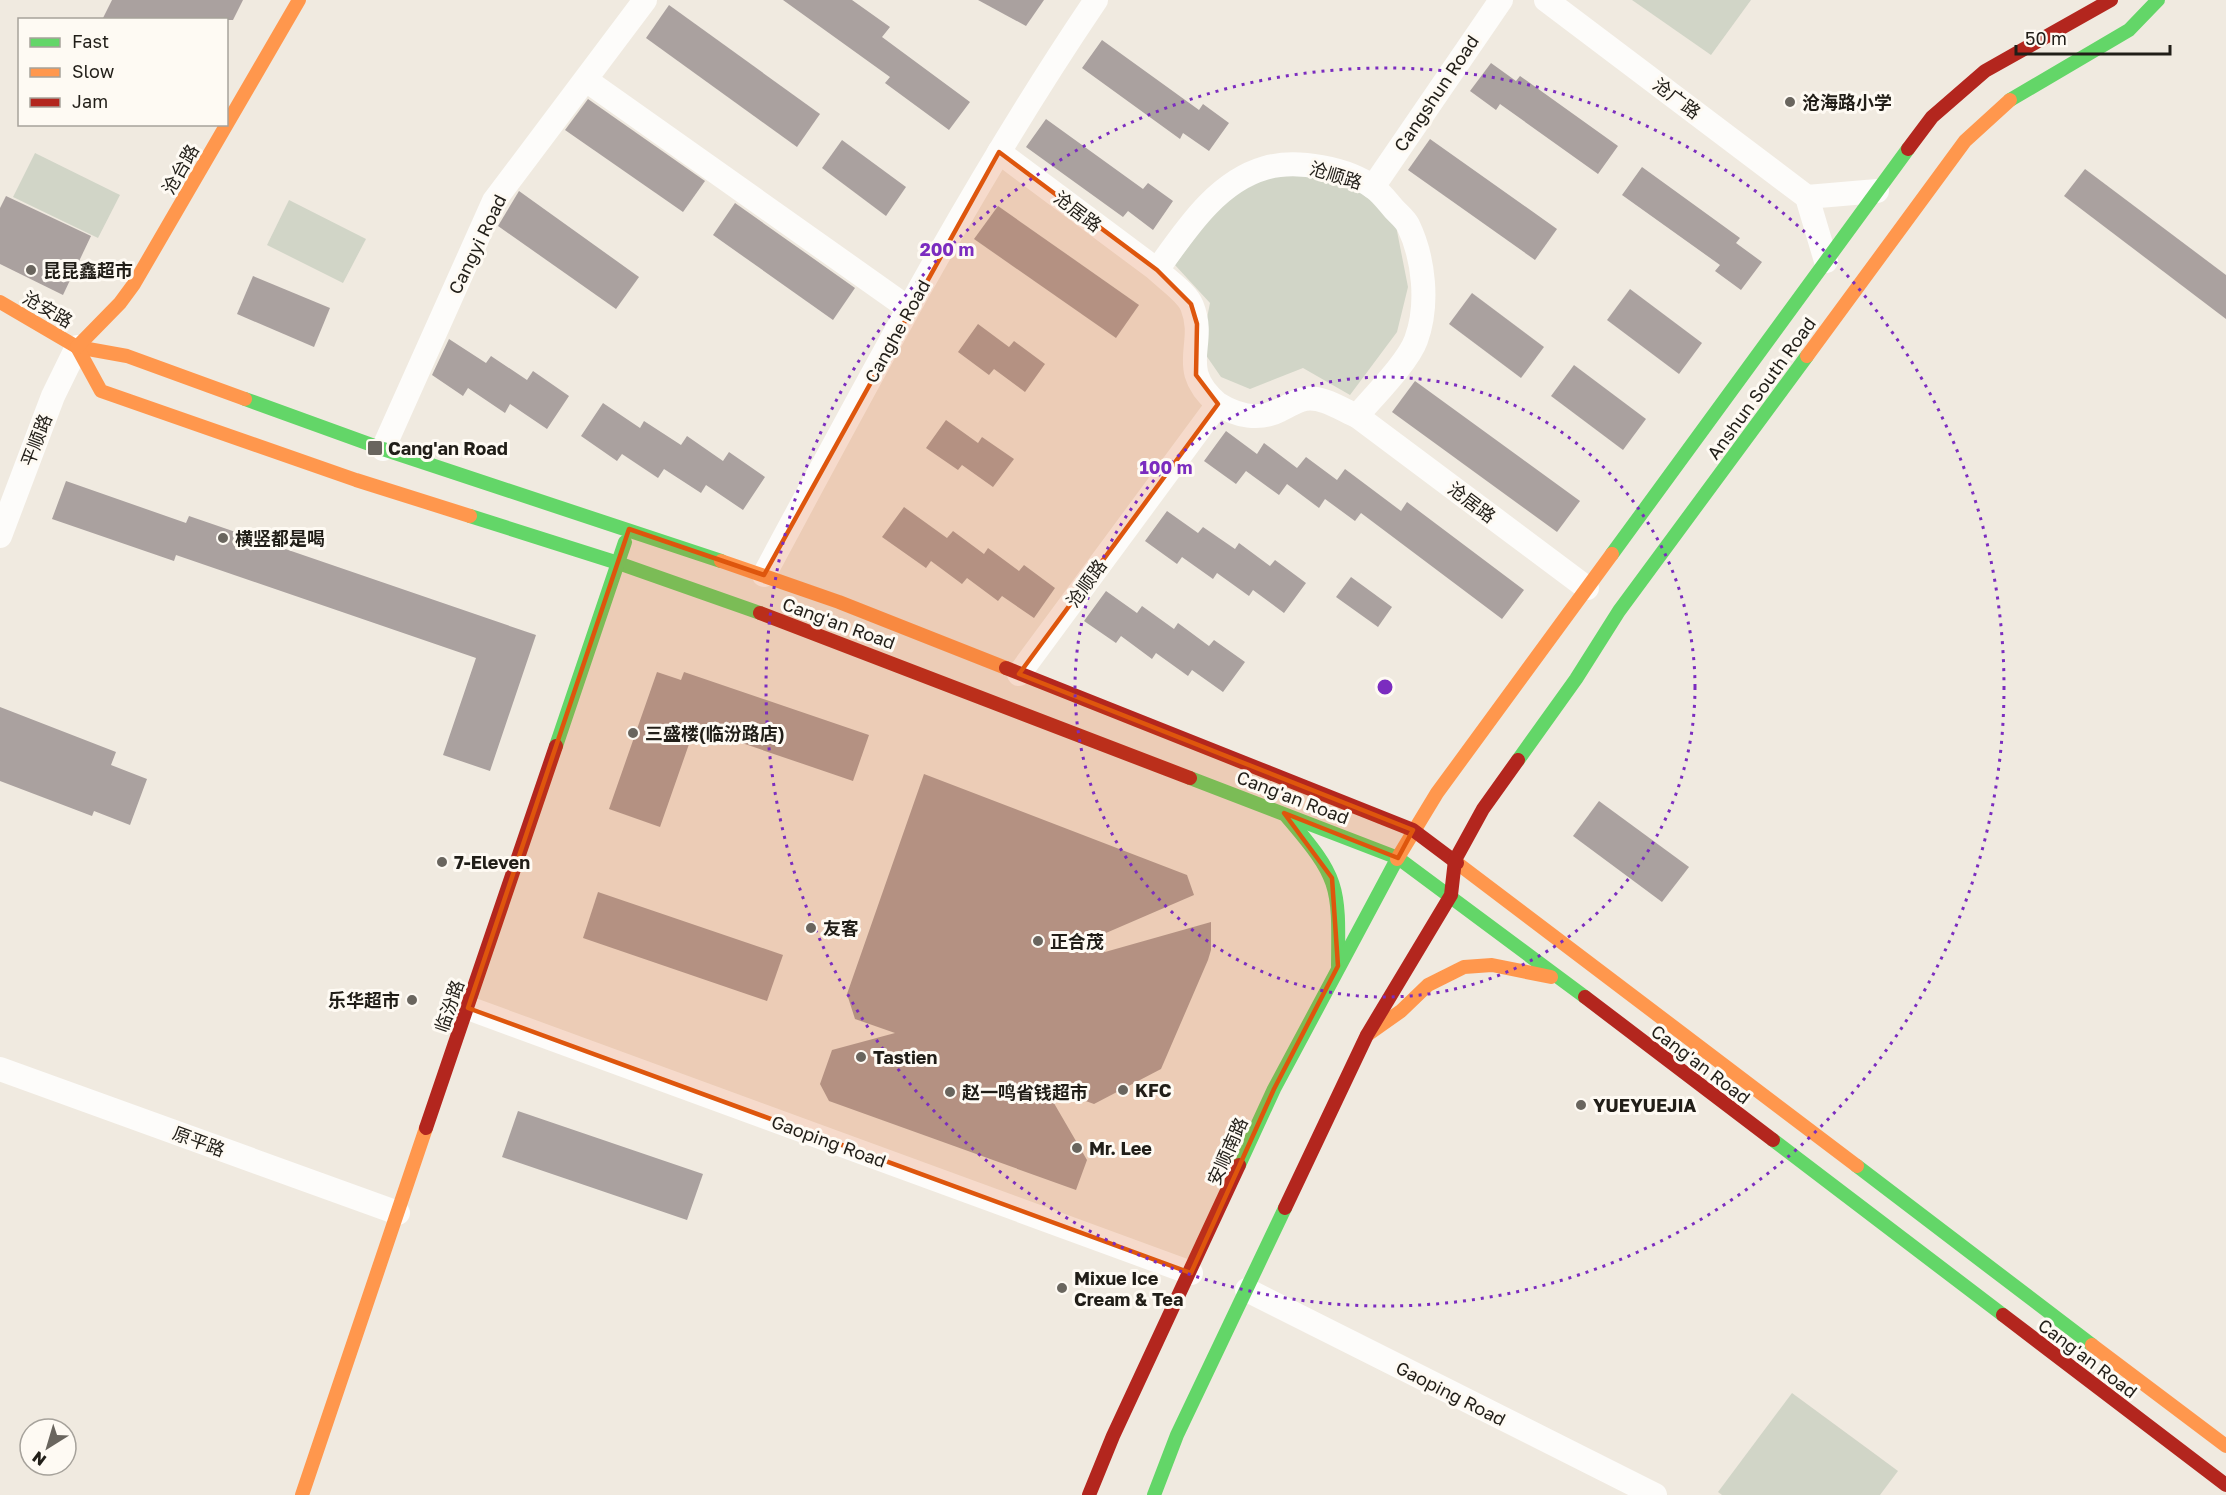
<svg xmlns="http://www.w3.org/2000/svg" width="2226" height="1495" font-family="'Golos Text','Noto Sans SC',sans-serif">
<rect width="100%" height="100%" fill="#f0eae0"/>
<g fill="#d1d5c7">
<polygon points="1632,0 1751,0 1711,55"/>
<polygon points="35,153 120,195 98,238 13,197"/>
<polygon points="1304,169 1360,186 1396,226 1408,287 1397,332 1350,395 1303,368 1250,389 1221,377 1201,348 1210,303 1175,265 1222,200 1261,172"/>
<polygon points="289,200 366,239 343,283 267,245"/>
<polygon points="1792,1393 1898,1471 1880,1495 1722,1495 1718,1492"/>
</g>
<g fill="#aaa19f">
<polygon points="112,0 243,0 233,20 102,20"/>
<polygon points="783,0 852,0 890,27 882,37 970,102 949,130 885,83 890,77"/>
<polygon points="978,0 1044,0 1026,26"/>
<polygon points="669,5 820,114 797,147 646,38"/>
<polygon points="1102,40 1199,110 1203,104 1229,123 1209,151 1183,133 1180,139 1082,68"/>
<polygon points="1491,63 1516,81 1520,76 1618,146 1598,174 1500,104 1496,110 1470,91"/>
<polygon points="588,99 705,181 683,212 565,130"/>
<polygon points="1046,119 1143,189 1148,183 1173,201 1153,230 1128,211 1123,217 1026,147"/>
<polygon points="1430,139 1557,229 1535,260 1408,170"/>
<polygon points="842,140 906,187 886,216 822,168"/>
<polygon points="1642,167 1740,238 1736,243 1762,262 1741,290 1715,271 1720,265 1622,195"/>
<polygon points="2085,169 2226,275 2226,319 2064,196"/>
<polygon points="519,191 639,277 616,309 498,226"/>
<polygon points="6,196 91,236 63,295 0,264 0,208"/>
<polygon points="735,203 855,288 833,320 713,235"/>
<polygon points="998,206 1139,305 1116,338 974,239"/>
<polygon points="253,276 330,308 314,347 237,314"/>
<polygon points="1630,289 1702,343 1679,374 1607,320"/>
<polygon points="1472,293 1544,347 1521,378 1449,324"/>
<polygon points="978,324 1009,347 1014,341 1045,364 1025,392 994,369 989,375 958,352"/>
<polygon points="449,339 486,363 491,356 527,380 533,371 569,396 547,429 510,404 505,413 468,388 463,396 432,375"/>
<polygon points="1574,365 1646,419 1623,450 1551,396"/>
<polygon points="1415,381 1580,501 1557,532 1392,412"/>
<polygon points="603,403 640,428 644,421 681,445 687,436 723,461 729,452 765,477 743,510 706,485 701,493 664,469 658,478 622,454 617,461 581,436"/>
<polygon points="946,420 978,443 982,437 1014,459 993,487 962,465 958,470 926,448"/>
<polygon points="1226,431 1257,454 1264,443 1297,468 1306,457 1337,480 1345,469 1401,511 1407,502 1524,590 1502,619 1361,513 1355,521 1325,499 1319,508 1287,484 1279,495 1246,471 1236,484 1204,461"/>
<polygon points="66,481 186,523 189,516 536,635 490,771 443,755 476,658 176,555 174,561 52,519"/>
<polygon points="904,507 947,538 953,531 984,554 988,548 1019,571 1024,565 1055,588 1034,618 1002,596 998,601 967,578 962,584 931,561 926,568 882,537"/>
<polygon points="1167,511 1198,533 1203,527 1235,549 1239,543 1270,566 1275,560 1306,583 1284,613 1253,590 1249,596 1217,573 1213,579 1182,557 1177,564 1145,541"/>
<polygon points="1351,577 1392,607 1378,627 1336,597"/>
<polygon points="1106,591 1137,613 1142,606 1174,629 1178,623 1209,646 1214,640 1245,662 1223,692 1192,670 1188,676 1156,653 1152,659 1121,636 1116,643 1084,621"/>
<polygon points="657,672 681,680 684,672 869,735 853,781 695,727 660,827 609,809"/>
<polygon points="0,707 116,752 111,765 147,779 130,825 94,811 92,816 0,781"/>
<polygon points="924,774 1187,875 1194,895 1099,936 1105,952 1211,922 1211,950 1208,960 1161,1069 1094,1104 1044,1086 1087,1160 1076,1190 829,1101 820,1084 832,1050 895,1033 855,1019 847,994"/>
<polygon points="1599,801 1689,867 1662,902 1573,836"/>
<polygon points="598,892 783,955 767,1001 583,938"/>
<polygon points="518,1111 703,1174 687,1220 502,1157"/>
</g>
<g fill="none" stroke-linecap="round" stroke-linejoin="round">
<g stroke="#fdfcfa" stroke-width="24">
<polyline points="1546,0 1807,197 1826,261"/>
<polyline points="586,80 908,308"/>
<polyline points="999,152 1157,270"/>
<polyline points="1373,187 1501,0"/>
<polyline points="1807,197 1877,191"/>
<polyline points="1357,416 1587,588"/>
<polyline points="383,449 494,201 645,0"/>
<polyline points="0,536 53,396 77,347"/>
<path d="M764,575c105,-195 208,-392 332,-575"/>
<path d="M1019,674l199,-270c-43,-37 -10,-58 -26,-98 -5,-13 -25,-26 -35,-36 28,-39 59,-88 108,-102 31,-9 83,0 109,20 7,5 13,13 19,20 4,5 11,10 15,17 16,33 21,80 8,115 -8,22 -43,57 -59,76 -16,-7 -35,-20 -52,-17 -9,1 -17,8 -25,11 -21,11 -43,6 -62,-6"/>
<polyline points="468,1008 1191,1273"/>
<polyline points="0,1069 398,1213"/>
<polyline points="1247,1290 1655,1495"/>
</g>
<g stroke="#63d668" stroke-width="14">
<polyline points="2010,100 2129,30 2158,0"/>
<polyline points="245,399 383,449 721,561"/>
<polyline points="470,516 618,563 760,613"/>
<polyline points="1612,554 1908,149"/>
<polyline points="556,746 625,542"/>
<polyline points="1518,760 1576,679 1619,611 1807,356"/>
<polyline points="1190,778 1398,858 1585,997"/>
<path d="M1287,817c53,62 52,68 51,149"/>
<polyline points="1773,1140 2003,1315"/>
<polyline points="1239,1165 1274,1089 1397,859"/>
<polyline points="1857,1166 2092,1345"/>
<polyline points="1154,1495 1177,1435 1285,1208"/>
</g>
<g stroke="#ff974d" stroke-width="14">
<polyline points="0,302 77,347 127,356 245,399"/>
<polyline points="77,347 101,391 356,480 470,516"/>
<polyline points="77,347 120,303 134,284 299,0"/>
<polyline points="1807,356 1965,141 2010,100"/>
<polyline points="721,561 839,602 1006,668"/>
<polyline points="1397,859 1437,793 1612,554"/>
<polyline points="1457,863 1857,1166"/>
<polyline points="1367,1035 1401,1011 1428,985 1464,967 1492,965 1551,977"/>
<polyline points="2092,1345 2226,1446"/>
<polyline points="302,1495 426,1128"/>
</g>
<g stroke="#b3261e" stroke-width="14">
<polyline points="1908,149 1932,117 1985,71 2111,0"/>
<polyline points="760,613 1190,778"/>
<polyline points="1006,668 1413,830 1457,863"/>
<polyline points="1585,997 1773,1140"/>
<polyline points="426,1128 556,746"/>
<polyline points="1285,1208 1367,1035 1451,895 1455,860 1483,809 1518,760"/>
<polyline points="2003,1315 2226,1485"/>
<polyline points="1089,1495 1113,1436 1239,1165"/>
</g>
</g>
<path fill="#de560d" fill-opacity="0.2" stroke="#de560d" stroke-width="4.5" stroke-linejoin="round" d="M999,152l158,118 34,34 6,20 -1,51 22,29 -199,270 394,156 -15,28 -114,-45 48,65 6,88 -64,123 -83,184 -723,-265 161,-479 135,46z"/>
<g fill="none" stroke="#7b2cbf" stroke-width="3" stroke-dasharray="3 6">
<circle cx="1385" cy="687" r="310"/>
<circle cx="1385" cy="687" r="619"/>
</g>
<g fill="#69655e" stroke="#fefaf3" stroke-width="2">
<circle cx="1790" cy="102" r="6"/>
<circle cx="31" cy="270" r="6"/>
<rect x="367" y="440" width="16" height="16" rx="3"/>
<circle cx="223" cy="538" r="6"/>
<circle cx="633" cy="733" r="6"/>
<circle cx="442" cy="862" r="6"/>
<circle cx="811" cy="928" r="6"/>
<circle cx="1038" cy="941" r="6"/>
<circle cx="412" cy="1000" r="6"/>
<circle cx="861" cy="1057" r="6"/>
<circle cx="1123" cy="1090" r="6"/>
<circle cx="950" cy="1092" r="6"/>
<circle cx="1581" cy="1105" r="6"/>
<circle cx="1077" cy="1148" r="6"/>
<circle cx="1062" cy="1288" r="6"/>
</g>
<g text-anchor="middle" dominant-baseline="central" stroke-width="6" stroke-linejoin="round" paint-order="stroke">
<g font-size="18" fill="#211e18" stroke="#fefaf3">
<text transform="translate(1436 93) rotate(-56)">Cangshun Road</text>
<text transform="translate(1677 98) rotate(37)">沧广路</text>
<text transform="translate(180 169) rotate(-60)">沧台路</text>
<text transform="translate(1336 175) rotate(17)">沧顺路</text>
<text transform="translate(1078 211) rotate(37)">沧居路</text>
<text transform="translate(477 244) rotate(-64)">Cangyi Road</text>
<text transform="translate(48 309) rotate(30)">沧安路</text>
<text transform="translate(897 331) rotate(-61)">Canghe Road</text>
<text transform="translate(1761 388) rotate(-54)">Anshun South Road</text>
<text transform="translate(36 440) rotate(-69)">平顺路</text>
<text transform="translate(1472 502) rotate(37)">沧居路</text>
<text transform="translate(1086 583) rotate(-54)">沧顺路</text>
<text transform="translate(839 623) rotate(20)">Cang'an Road</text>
<text transform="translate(1293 797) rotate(21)">Cang'an Road</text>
<text transform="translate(449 1006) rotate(-71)">临汾路</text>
<text transform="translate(1701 1064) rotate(37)">Cang'an Road</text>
<text transform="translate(199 1141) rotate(20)">原平路</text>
<text transform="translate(829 1141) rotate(20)">Gaoping Road</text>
<text transform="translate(1227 1151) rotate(-66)">安顺南路</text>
<text transform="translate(2088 1358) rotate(37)">Cang'an Road</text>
<text transform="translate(1451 1393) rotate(27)">Gaoping Road</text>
</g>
<g font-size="18" font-weight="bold" fill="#211e18" stroke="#fefaf3" text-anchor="start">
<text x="1802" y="102">沧海路小学</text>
<text x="43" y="270">昆昆鑫超市</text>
<text x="388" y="448">Cang'an Road</text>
<text x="235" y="538">横竖都是喝</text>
<text x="645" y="733">三盛楼(临汾路店)</text>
<text x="454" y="862">7-Eleven</text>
<text x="823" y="928">友客</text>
<text x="1050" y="941">正合茂</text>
<text x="400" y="1000" text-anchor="end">乐华超市</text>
<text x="873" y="1057">Tastien</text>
<text x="1135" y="1090">KFC</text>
<text x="962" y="1092">赵一鸣省钱超市</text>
<text x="1593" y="1105">YUEYUEJIA</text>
<text x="1089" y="1148">Mr. Lee</text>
<text x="1074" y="1278">Mixue Ice<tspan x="1074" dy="21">Cream &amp; Tea</tspan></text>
</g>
</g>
<circle cx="1385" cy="687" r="9" fill="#7b2cbf" stroke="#fefaf3" stroke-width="3"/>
<g font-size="18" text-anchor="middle" font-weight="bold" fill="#7b2cbf" stroke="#fefaf3" stroke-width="6" stroke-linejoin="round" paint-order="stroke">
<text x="947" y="256">200 m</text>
<text x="1166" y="474">100 m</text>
</g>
<rect x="18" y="18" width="210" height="108" fill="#fefaf3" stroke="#a6a29b" stroke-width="1.5"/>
<rect x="30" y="38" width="30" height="9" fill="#63d668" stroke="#a6a29b" stroke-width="1.5"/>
<text x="72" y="48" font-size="18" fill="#211e18">Fast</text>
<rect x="30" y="68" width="30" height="9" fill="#ff974d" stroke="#a6a29b" stroke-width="1.5"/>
<text x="72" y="78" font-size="18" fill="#211e18">Slow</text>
<rect x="30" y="98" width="30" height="9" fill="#b3261e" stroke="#a6a29b" stroke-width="1.5"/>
<text x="72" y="108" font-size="18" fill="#211e18">Jam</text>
<g transform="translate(48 1447) rotate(217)"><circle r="28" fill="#fefaf3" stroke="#a6a29b" stroke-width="1.5"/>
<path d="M0-4.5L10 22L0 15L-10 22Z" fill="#69655e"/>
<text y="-9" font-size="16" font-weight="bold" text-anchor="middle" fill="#211e18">N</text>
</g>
<path d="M2016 45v9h154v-9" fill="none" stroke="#211e18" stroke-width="3"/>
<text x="2025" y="45" font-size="18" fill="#211e18" stroke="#fefaf3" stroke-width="4.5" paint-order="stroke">50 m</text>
</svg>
